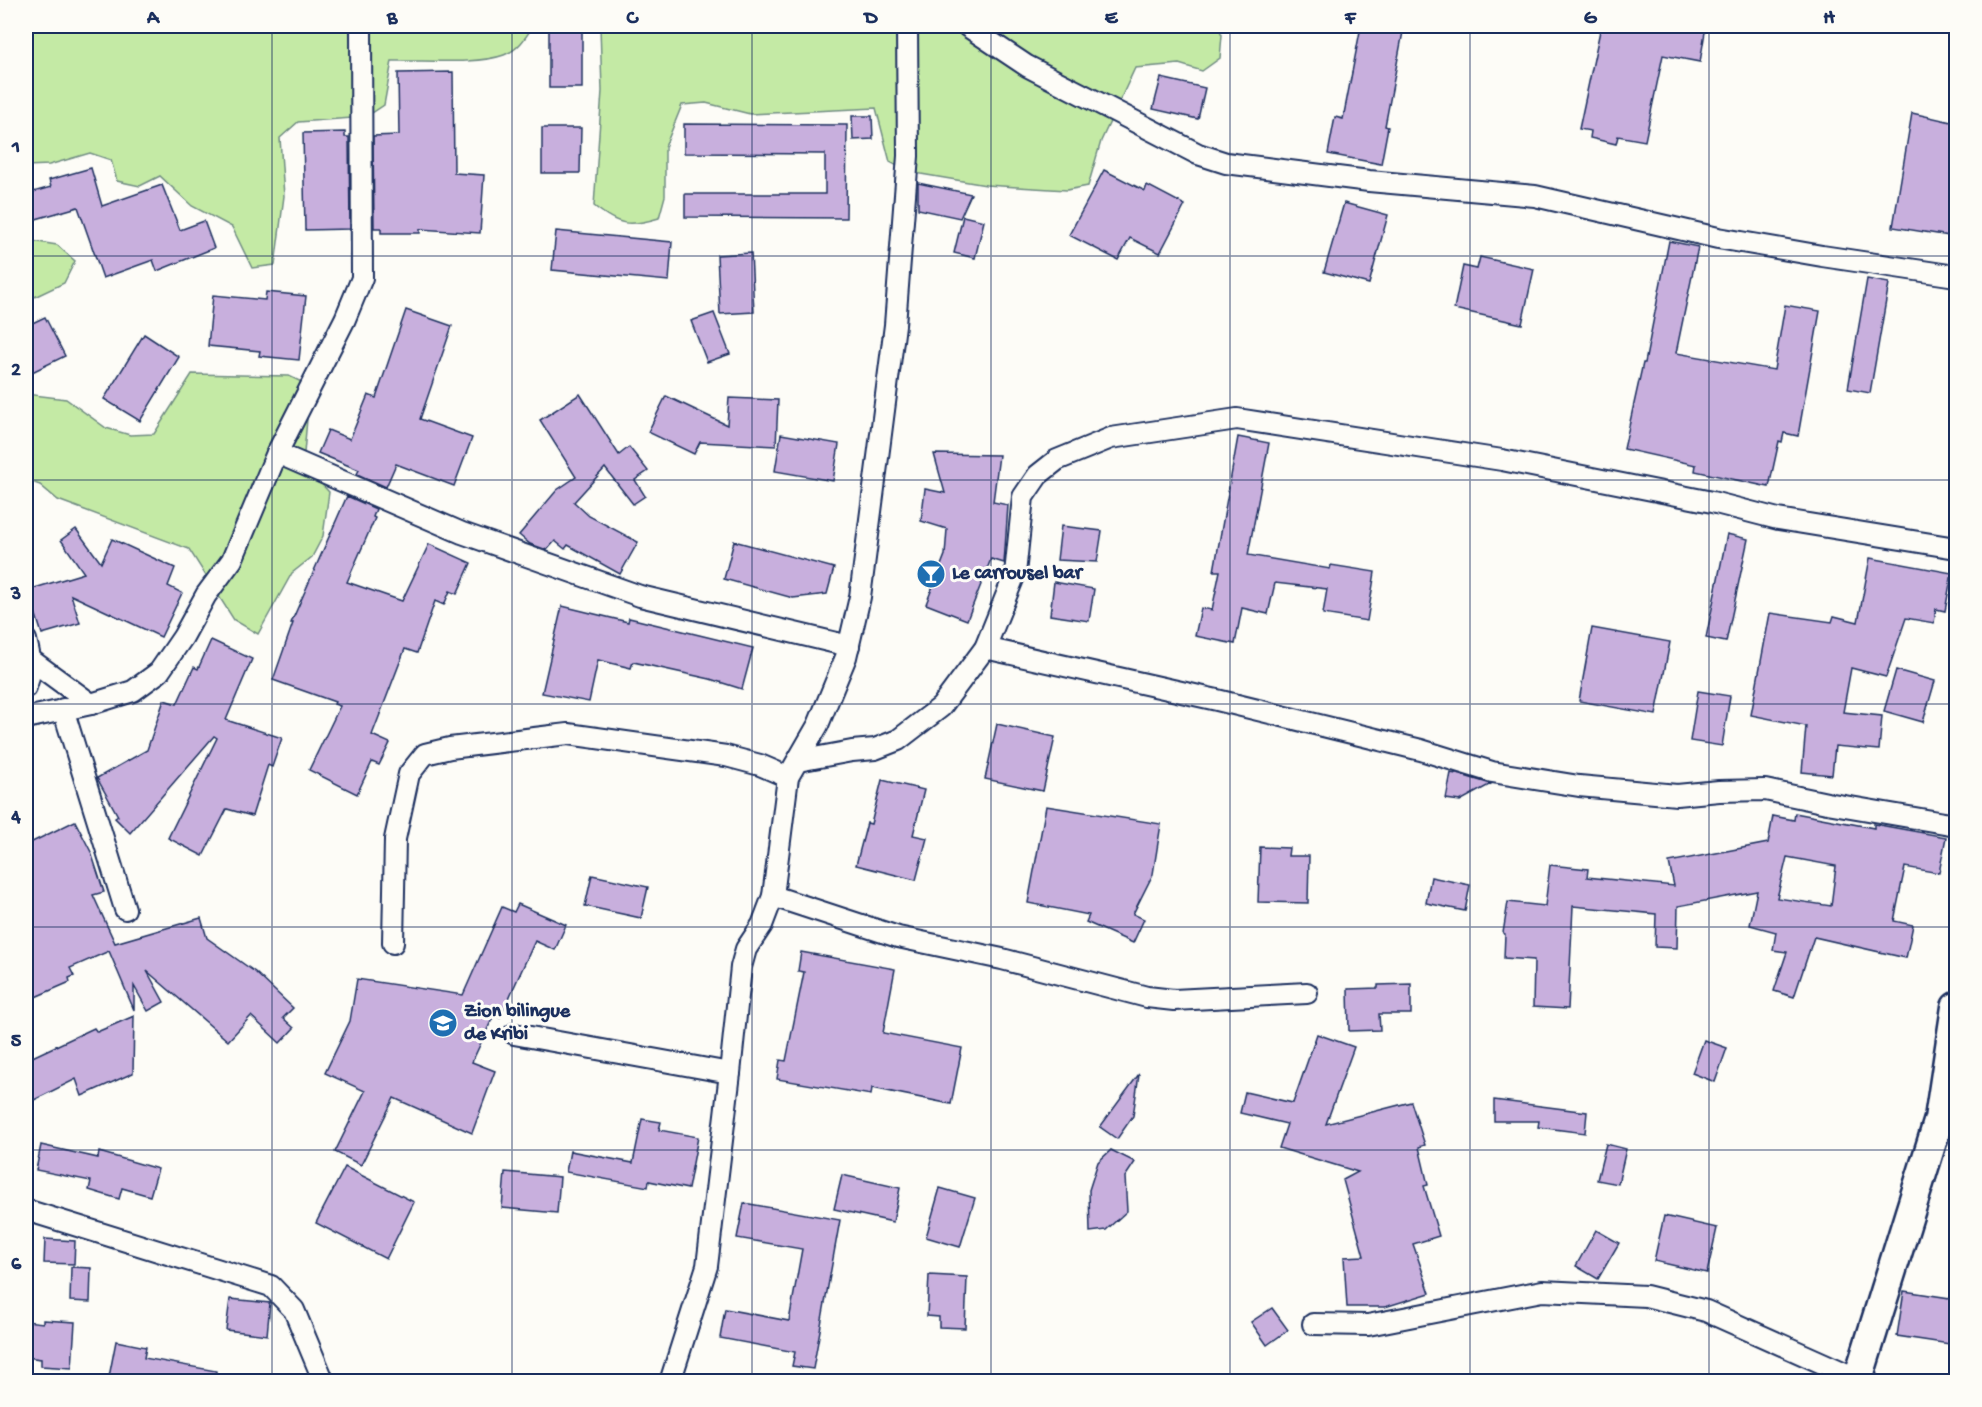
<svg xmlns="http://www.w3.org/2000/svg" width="1982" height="1407" font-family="'Gochi Hand',sans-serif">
<rect width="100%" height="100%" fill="#fdfcf7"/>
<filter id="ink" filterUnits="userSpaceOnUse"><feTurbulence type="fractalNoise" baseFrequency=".0167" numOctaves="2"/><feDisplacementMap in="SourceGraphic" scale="12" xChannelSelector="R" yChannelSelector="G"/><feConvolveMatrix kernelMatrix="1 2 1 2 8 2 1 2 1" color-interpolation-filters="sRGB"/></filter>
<g filter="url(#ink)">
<g fill="#c4eaa5" stroke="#708c82" stroke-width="1.5">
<path d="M26,26h507c-7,11 -15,24 -29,29 -27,10 -81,5 -112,6l-8,44 -18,12 -68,5 -18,16 4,58 -9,69 -23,3 -20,-41 -40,-21 -32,-30 -20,10 -23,-5 -6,-21 -21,-7 -41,12 -23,1z"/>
<path d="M600,26h618l4,9 -2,23 -18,13 -23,-7 -44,4 -34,73 -13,45 -21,4 -81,-5 -77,-13 -19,-10 -14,-54 -126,6 -44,-11 -24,2 -17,42v49l-6,22c-30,9 -40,8 -65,-12l8,-115z"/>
<polygon points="26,240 57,245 75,261 64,283 26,301"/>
<polygon points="192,374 289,376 310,386 304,453 312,474 329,492 323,536 312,557 292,573 258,634 234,620 189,549 58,500 40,485 26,480 26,394 66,399 106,428 130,435 154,434"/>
</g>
<g fill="#c8afdd" stroke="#1b2f5e" stroke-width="1.5" fill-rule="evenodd">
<polygon points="1361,26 1403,32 1385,126 1388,127 1381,164 1328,154 1335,117 1343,119"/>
<polygon points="1601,26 1706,26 1700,62 1663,55 1645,141 1618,136 1616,144 1590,138 1591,131 1579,129"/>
<rect x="549" y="29" width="33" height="59"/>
<polygon points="453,72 454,173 484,175 480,233 420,229 420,233 381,233 381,228 374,228 373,136 399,135 398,73"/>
<polygon points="1161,78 1205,88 1198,119 1153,109"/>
<polygon points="1912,113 1956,123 1956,237 1893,227"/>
<polygon points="852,116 872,116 873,139 853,140"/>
<polygon points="684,124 847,125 846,218 685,217 685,194 825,194 825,154 684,153"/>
<polygon points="542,128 581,128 580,173 542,173"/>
<polygon points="345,132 345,137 349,137 350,229 305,230 303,133"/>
<polygon points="91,168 102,206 162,185 180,230 204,221 214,248 157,271 153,260 103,278 78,207 29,221 26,208 26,194 51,187 49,180"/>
<polygon points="1104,170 1145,191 1147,185 1185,205 1160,253 1130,238 1118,260 1069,235"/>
<polygon points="918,183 971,194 960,218 918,209"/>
<polygon points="1344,203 1388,215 1369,284 1324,272"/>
<polygon points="963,216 984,221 975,258 954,253"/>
<polygon points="556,231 672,242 669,281 552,270"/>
<polygon points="1669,241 1698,247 1676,353 1774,370 1785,305 1820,311 1798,436 1784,433 1782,442 1779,441 1769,487 1695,471 1696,465 1624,449 1643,363 1645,363"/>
<polygon points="751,253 754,312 720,314 717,255"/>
<polygon points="1480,257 1534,269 1522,324 1454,309 1463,266 1477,269"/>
<polygon points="1867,279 1889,283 1870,393 1848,389"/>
<polygon points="266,292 306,296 299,360 259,356 260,351 208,346 213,295 265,300"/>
<polygon points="406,310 452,326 420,419 472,438 454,486 396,464 386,487 357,474 359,470 318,453 328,430 350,439 368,395 376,398"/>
<polygon points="714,313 730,354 707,362 691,321"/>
<polygon points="45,317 65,356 26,375 26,326"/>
<polygon points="144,334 179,357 140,421 104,399"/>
<polygon points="580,394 619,455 629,447 648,471 635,480 645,496 633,504 605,468 574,502 589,516 638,542 620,574 568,545 565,549 555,541 547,550 530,544 519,535 557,490 576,477 540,420"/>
<polygon points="666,396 727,425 729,398 778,400 776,446 700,442 694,454 648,432"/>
<polygon points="781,434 839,444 833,481 775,471"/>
<polygon points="1238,437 1269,443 1248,555 1330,569 1331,565 1375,572 1367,621 1323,614 1327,589 1275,583 1268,614 1242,608 1235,644 1195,636 1201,608 1212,610 1220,571 1214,571"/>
<polygon points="934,454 999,455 993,502 1008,505 1004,563 991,559 967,620 926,604 945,555 947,529 921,521 925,489 945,493"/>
<polygon points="347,496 376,509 373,517 375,518 347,582 402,601 429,544 471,563 457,594 450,591 444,605 435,601 417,653 405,649 372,735 390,743 379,765 372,762 357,794 309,770 340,706 334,704 335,702 273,680 293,623 291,623"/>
<polygon points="1061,526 1102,531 1097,562 1057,560"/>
<polygon points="76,529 101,563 112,539 175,568 168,586 182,593 161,637 71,595 80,623 42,634 28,590 84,573 61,540"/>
<polygon points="1727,534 1748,539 1726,642 1706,638"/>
<polygon points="734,541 834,568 827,594 793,598 724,579"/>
<polygon points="1870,558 1952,573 1945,611 1936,609 1934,623 1906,618 1886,677 1851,668 1843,712 1882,716 1879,750 1835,746 1832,775 1802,772 1806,726 1751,715 1770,613 1832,622 1834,616 1858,622"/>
<polygon points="1054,582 1094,589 1089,621 1050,615"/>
<polygon points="562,606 628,622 629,618 753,648 742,689 710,679 633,662 631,668 598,660 589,702 542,693"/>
<polygon points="1592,628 1670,642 1656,715 1579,701"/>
<polygon points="211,640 252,659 226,720 282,738 272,767 268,765 252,816 227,809 203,856 168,838 217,738 214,736 130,833 115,818 118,816 97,778 147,750 164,700 177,704 194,667 198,669"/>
<polygon points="1896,670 1935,681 1923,722 1884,711"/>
<polygon points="1698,691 1730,696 1722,746 1690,741"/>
<polygon points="997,724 1055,737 1043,791 985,779"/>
<polygon points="1451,773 1461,775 1491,784 1460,801 1446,799"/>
<polygon points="882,780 924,790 913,835 927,838 916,880 856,865 867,823 871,824"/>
<polygon points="1046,806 1161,824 1153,874 1133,914 1144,919 1133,943 1086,922 1089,915 1028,903"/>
<path d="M1795,813l79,15v-4l72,13 -7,36 -34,-6 -11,54 19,4 -7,33 -92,-21 -20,60 -20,-6 13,-39 -14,-2 3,-18 -26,-7 7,-34 -79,15 -1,42 -22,-1 1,-33 -83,-8 -5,103 -35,-2 1,-47 -30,-2 1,-24 -2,-1 5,-31 37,4 5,-41 38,4 -1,8 87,9 -5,-24 99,-19 5,-27 21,4zM1787,857l49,9 -5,40 -54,-8z"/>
<polygon points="75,821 91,852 104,892 93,895 115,943 201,918 207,938 255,972 293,1008 283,1018 294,1028 280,1043 251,1016 228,1041 147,971 164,1002 148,1011 134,986 134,1010 109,951 70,968 74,976 69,978 70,982 26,1001 26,845"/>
<polygon points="1260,847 1289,848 1288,856 1309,856 1308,903 1258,902"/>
<polygon points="592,875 648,887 641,918 585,906"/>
<polygon points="1431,877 1470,885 1465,911 1426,903"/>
<polygon points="518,904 566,925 555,950 535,941 500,1018 494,1015 472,1062 495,1071 472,1133 394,1098 361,1165 335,1152 365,1091 325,1073 350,1021 357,979 463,995 502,907 514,912"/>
<polygon points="801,952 895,969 883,1033 962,1048 951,1104 872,1088 871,1095 777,1079 780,1060 786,1061 804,972 798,971"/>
<polygon points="1411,984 1411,1014 1379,1014 1380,1030 1349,1031 1348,989 1378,988 1378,985"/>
<polygon points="134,1016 133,1073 82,1096 76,1079 26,1104 26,1060 94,1028 97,1032"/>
<polygon points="1317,1034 1354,1047 1326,1124 1411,1102 1425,1145 1419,1147 1428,1185 1424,1186 1439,1236 1413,1244 1430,1293 1385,1307 1347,1307 1344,1257 1364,1256 1343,1180 1358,1172 1279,1148 1287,1124 1240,1113 1245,1092 1293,1103"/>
<polygon points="1704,1040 1727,1048 1715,1082 1692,1073"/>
<polygon points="1139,1074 1133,1116 1117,1139 1100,1127"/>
<polygon points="1494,1100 1587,1112 1585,1133 1538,1127 1539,1121 1494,1121"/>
<polygon points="642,1119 661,1122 659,1130 698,1137 688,1189 649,1181 648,1187 566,1172 570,1151 633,1163"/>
<polygon points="1606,1144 1626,1149 1618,1184 1597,1180"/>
<polygon points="41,1145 98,1158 99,1152 158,1169 150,1196 122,1188 119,1199 89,1190 91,1181 36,1170"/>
<polygon points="1111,1150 1135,1162 1125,1177 1127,1211 1106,1230 1090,1232 1089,1190 1098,1162"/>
<polygon points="345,1167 414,1202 386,1259 316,1223"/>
<polygon points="505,1172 560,1177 557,1213 502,1208"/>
<polygon points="842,1175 900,1188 893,1222 834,1209"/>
<polygon points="940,1188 975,1198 960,1247 926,1237"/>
<polygon points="744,1203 840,1220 813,1369 792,1366 795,1352 720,1338 725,1309 789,1321 802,1249 737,1238"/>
<polygon points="1664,1216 1717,1228 1707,1273 1654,1261"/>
<polygon points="1596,1230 1619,1243 1598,1279 1576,1266"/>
<polygon points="45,1239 75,1241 74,1264 44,1263"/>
<polygon points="71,1267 91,1268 90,1302 70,1301"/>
<polygon points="929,1275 967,1277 965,1328 939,1327 939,1317 927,1316"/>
<polygon points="1904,1291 1956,1299 1956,1345 1897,1336"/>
<polygon points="230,1299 270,1303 267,1335 226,1330"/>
<polygon points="1272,1308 1288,1330 1267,1345 1251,1322"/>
<polygon points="43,1320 75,1322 72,1368 41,1366 41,1359 26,1357 26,1321 43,1323"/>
<polygon points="116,1341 146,1347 144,1358 216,1371 215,1382 108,1382"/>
</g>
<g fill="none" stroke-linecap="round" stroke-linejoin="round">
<g stroke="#1b2f5e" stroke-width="24">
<g id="street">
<polyline points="967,26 1027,66 1198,154 1226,163 1369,181 1535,196 1718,238 1822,256 1956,276"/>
<polyline points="277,453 462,533 640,596 849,646"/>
<path d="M26,640c5,20 7,27 0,47"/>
<polyline points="985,648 1217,700 1421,750 1492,772 1579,786 1677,795 1719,791 1765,790 1827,803 1956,825"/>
<polyline points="31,660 91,704"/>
<polyline points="63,709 125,909"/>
<polyline points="26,718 91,704 133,691 159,672 183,637 206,595 232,560 277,453 345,319 362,278 361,26"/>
<polyline points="798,761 852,751 875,749 898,740 941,707 985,648 1015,574 1023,497 1038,475 1057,460 1111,438 1237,419 1502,460 1712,502 1778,519 1956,548"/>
<polyline points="773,896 898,937 1002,959 1147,997 1174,1000 1307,993"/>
<polyline points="393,943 395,839 409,774 425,754 450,748 568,734 726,756 760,765 788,777"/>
<polyline points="514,1034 730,1073"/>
<polyline points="26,1210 271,1286 294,1310 324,1382"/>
<polyline points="1313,1324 1368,1325 1542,1291 1646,1296 1706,1311 1858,1379 1868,1381"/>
<polyline points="670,1382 707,1266 730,1073 741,967 746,949 762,925 773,896 788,777 818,725 846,657 860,597 895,325 908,156 907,26"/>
</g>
</g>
<g stroke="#1b2f5e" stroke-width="33">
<polyline id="secondary" points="1857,1382 1939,1119 1956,1007"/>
</g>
<use href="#street" stroke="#fdfcf7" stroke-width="20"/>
<use href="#secondary" stroke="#fdfcf7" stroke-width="28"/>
</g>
</g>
<path fill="none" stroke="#1b2f5e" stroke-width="1.5" stroke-opacity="0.55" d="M272,26v1356M512,26v1356M752,26v1356M991,26v1356M1230,26v1356M1470,26v1356M1709,26v1356M26,256h1930M26,480h1930M26,704h1930M26,927h1930M26,1150h1930"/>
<defs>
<g id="bar-disc" transform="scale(1.5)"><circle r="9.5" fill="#1f6fb2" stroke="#fdfcf7"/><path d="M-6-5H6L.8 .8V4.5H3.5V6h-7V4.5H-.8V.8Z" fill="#fff"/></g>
<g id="school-disc" transform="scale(1.5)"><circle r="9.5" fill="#1f6fb2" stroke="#fdfcf7"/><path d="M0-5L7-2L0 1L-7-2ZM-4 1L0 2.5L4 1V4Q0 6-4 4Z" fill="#fff"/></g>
</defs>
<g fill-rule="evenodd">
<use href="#bar-disc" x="931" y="574"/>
<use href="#school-disc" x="443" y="1023"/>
</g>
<g text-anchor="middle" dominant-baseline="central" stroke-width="6" stroke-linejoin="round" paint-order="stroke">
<g font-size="20" font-weight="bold" fill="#1b2f5e" stroke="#fdfcf7" text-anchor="start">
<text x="952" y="574">Le carrousel bar</text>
<text x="464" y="1012">Zion bilingue<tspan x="464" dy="23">de Kribi</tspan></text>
</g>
</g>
<rect width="1982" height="1407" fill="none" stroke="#fdfcf7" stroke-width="66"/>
<rect x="33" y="33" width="1916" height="1341" fill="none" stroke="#1b2f5e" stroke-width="2"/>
<g font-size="20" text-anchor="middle" font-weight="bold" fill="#1b2f5e">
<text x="153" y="23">A</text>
<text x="392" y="23">B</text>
<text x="632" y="23">C</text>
<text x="871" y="23">D</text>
<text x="1111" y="23">E</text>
<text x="1350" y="23">F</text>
<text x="1590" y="23">G</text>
<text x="1829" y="23">H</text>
<text x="16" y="152">1</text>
<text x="16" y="375">2</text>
<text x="16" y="599">3</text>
<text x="16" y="822">4</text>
<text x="16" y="1046">5</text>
<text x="16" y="1269">6</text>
</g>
</svg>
